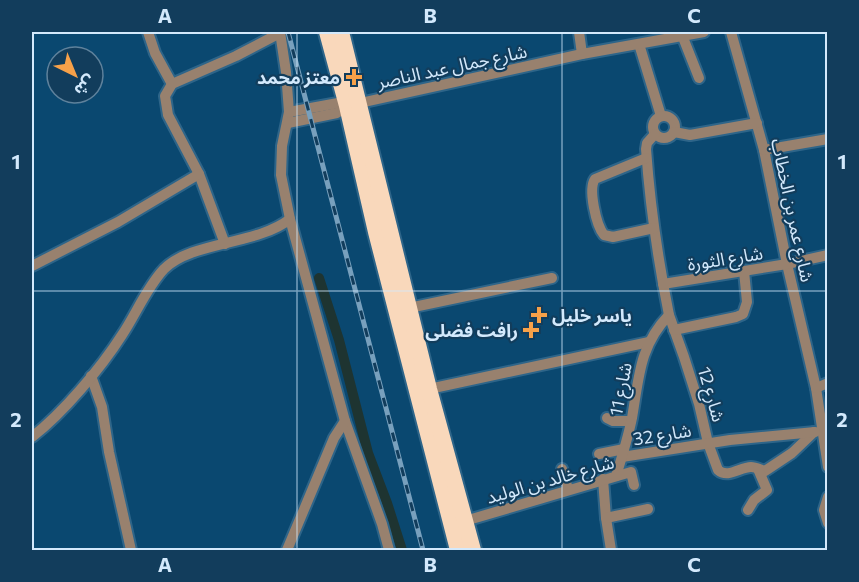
<svg xmlns="http://www.w3.org/2000/svg" width="859" height="582" font-family="Commissioner,'Noto Sans Arabic',sans-serif">
<rect width="100%" height="100%" fill="#0a4870"/>
<g fill="none" stroke-linecap="round" stroke-linejoin="round">
<polyline stroke="#1e3431" stroke-width="10" points="319,278 339,340 368,453 387,503 402,550"/>
<g stroke="#2e6589" stroke-width="14">
<g id="minor">
<polyline points="148,32 155,53 172,84"/>
<polyline points="280,32 286,72 289,112 282,146 281,175 290,219 345,421 382,524 389,550"/>
<polyline points="579,32 582,54"/>
<polyline points="731,32 764,150 787,264 816,388 828,467"/>
<polyline points="682,35 699,78"/>
<polyline points="639,44 661,116"/>
<polyline points="289,112 338,103 347,106"/>
<circle cx="664" cy="127" r="11"/>
<polyline points="288,123 337,113 347,106 360,103 582,54 704,32"/>
<polyline points="674,132 690,135 757,123"/>
<path d="M655,134l-8,9 -1,6c4,56 12,111 23,166l15,42 15,47 9,39 10,27c10,9 22,-3 33,-3 5,0 10,3 14,4l27,-18 22,-21"/>
<polyline points="764,150 828,139"/>
<path d="M646,158l-51,21c-7,10 1,46 9,56l9,2 41,-9"/>
<polyline points="225,244 199,174 168,115 165,96 172,84 236,56 280,33"/>
<polyline points="32,266 118,222 199,174"/>
<polyline points="663,284 787,264 828,255"/>
<polyline points="409,308 552,278"/>
<polyline points="674,330 736,317 743,314 747,302 744,271"/>
<polyline points="91,376 102,407 109,452 131,550"/>
<polyline points="816,388 828,383"/>
<polyline points="429,389 649,342"/>
<polyline points="607,418 613,421 631,421"/>
<path d="M32,437c31,-24 69,-69 90,-102 14,-21 25,-48 42,-66 28,-28 93,-24 126,-50"/>
<polyline points="599,454 624,449"/>
<polyline points="622,457 730,440 815,432"/>
<polyline points="562,469 568,489"/>
<path d="M616,476c6,-19 12,-39 16,-58 7,-40 7,-72 37,-103"/>
<polyline points="603,479 606,518 611,550"/>
<polyline points="828,497 824,510 828,523"/>
<polyline points="748,510 754,500 767,490 758,469"/>
<polyline points="606,518 648,509"/>
<polyline points="465,521 631,472 634,485"/>
<polyline points="287,550 334,438 345,421"/>
</g>
</g>
<g stroke="#2e6589" stroke-width="20">
<g id="highway">
<polyline points="327,32 347,106 376,232 458,550"/>
<polyline points="341,32 429,389 473,550"/>
</g>
</g>
<use href="#minor" stroke="#98816e" stroke-width="10"/>
<use href="#highway" stroke="#f9d8bb" stroke-width="16"/>
<g stroke="#78a0bd" stroke-width="5">
<polyline id="rail" points="288,32 423,550"/>
</g>
<use href="#rail" stroke="#123d5c" stroke-width="3" stroke-dasharray="9" stroke-linecap="butt"/>
</g>
<path fill="none" stroke="#d3e9fc" stroke-width="1.5" stroke-opacity="0.55" d="M297,32v518M562,32v518M32,291h796"/>
<g fill="#f7a149" stroke="#123d5c" stroke-width="2">
<path d="M351 68h6v6h6v6h-6v6h-6v-6h-6v-6h6z"/>
<path d="M536 306h6v6h6v6h-6v6h-6v-6h-6v-6h6z"/>
<path d="M528 321h6v6h6v6h-6v6h-6v-6h-6v-6h6z"/>
</g>
<g text-anchor="middle" dominant-baseline="central" stroke-width="4.5" stroke-linejoin="round" paint-order="stroke">
<g font-size="18" fill="#d3e9fc" stroke="#123d5c">
<text transform="translate(452 66) rotate(-12)">شارع جمال عبد الناصر</text>
<text transform="translate(793 210) rotate(78)">شارع عمر بن الخطاب</text>
<text transform="translate(725 258) rotate(-9)">شارع الثورة</text>
<text transform="translate(620 389) rotate(-79)">شارع 11</text>
<text transform="translate(712 394) rotate(74)">شارع 12</text>
<text transform="translate(662 434) rotate(-9)">شارع 32</text>
<text transform="translate(550 479) rotate(-16)">شارع خالد بن الوليد</text>
</g>
<g font-size="18" font-weight="bold" fill="#d3e9fc" stroke="#123d5c" text-anchor="end">
<text x="340" y="77">معتز محمد</text>
<text x="552" y="315" text-anchor="start">ياسر خليل</text>
<text x="518" y="330">رافت فضلى</text>
</g>
</g>
<rect width="859" height="582" fill="none" stroke="#123d5c" stroke-width="66"/>
<g transform="translate(75 75) rotate(137)"><circle r="28" fill="#123d5c" stroke="#5f829c" stroke-width="1.5"/>
<path d="M0-4.5L10 22L0 15L-10 22Z" fill="#f7a149"/>
<text y="-9" font-size="16" font-weight="bold" text-anchor="middle" fill="#d3e9fc">ش</text>
</g>
<rect x="33" y="33" width="793" height="516" fill="none" stroke="#d3e9fc" stroke-width="2"/>
<g font-size="20" text-anchor="middle" font-weight="bold" fill="#d3e9fc">
<text x="165" y="23">A</text>
<text x="430" y="23">B</text>
<text x="694" y="23">C</text>
<text x="16" y="169">1</text>
<text x="842" y="169">1</text>
<text x="16" y="427">2</text>
<text x="842" y="427">2</text>
<text x="165" y="572">A</text>
<text x="430" y="572">B</text>
<text x="694" y="572">C</text>
</g>
</svg>
